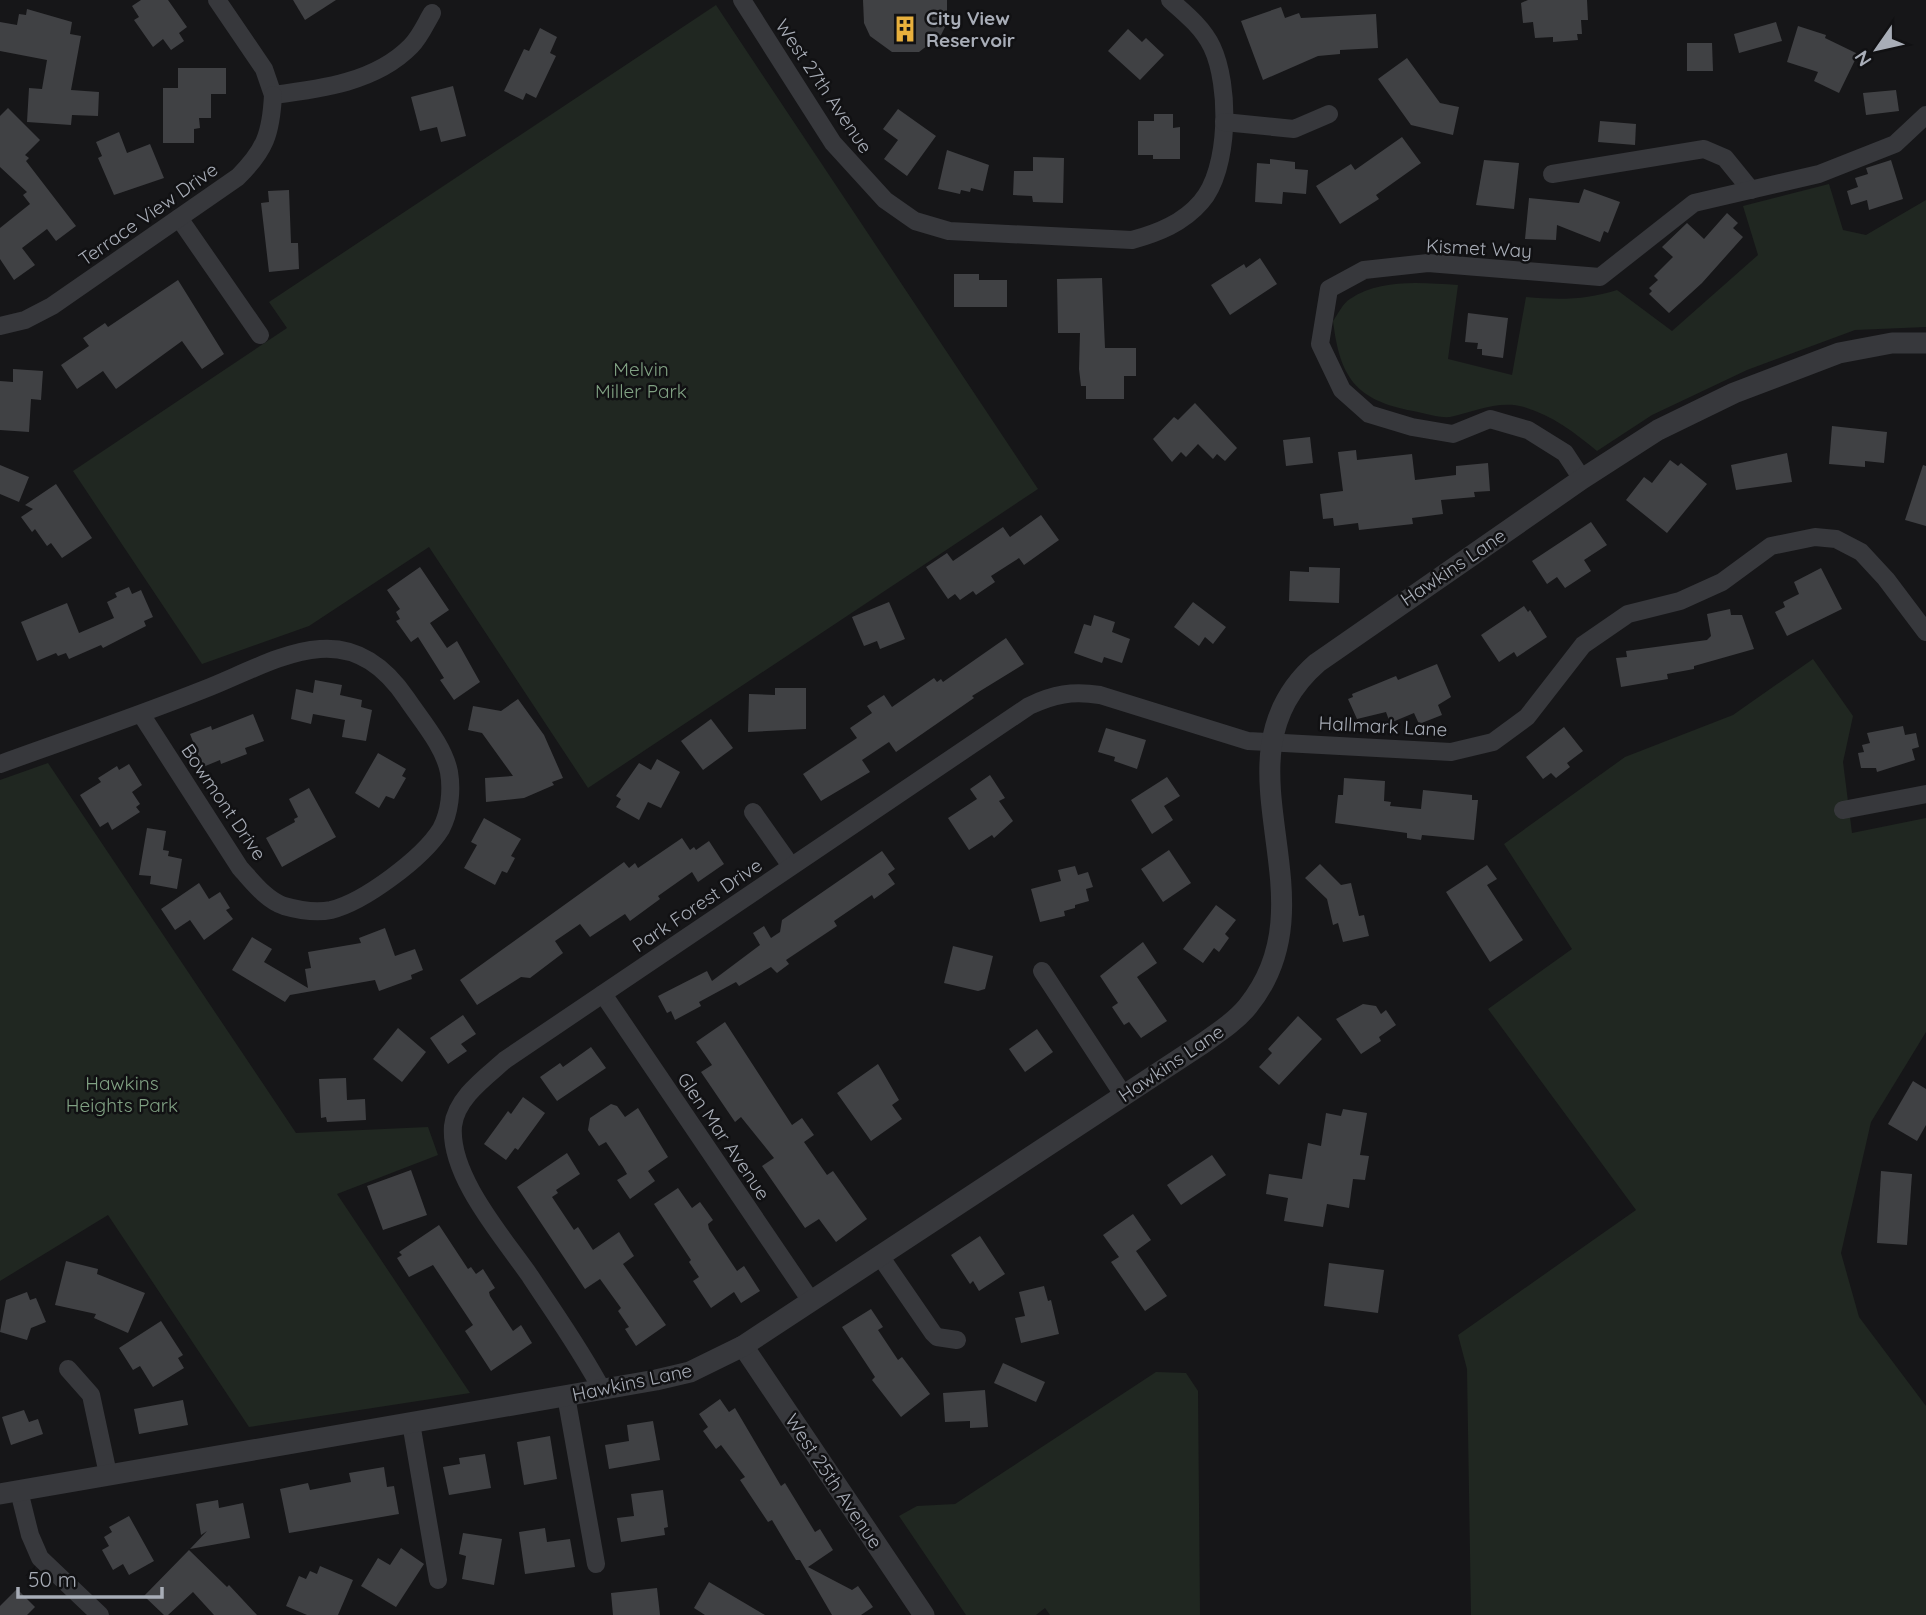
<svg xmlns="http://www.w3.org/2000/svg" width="1926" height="1615" font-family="Quicksand,sans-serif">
<rect width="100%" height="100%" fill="#161618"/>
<g fill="#202721">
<polygon points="716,5 1038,489 588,788 429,547 309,626 202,664 73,471 287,328 269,302"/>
<path d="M1829,184l14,46 23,5 60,-35v127l-71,3 -108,40 -95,45 -55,36c-23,-19 -44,-35 -73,-44 -26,-7 -49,5 -74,10 -11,1 -26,-4 -37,-6 -58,-11 -73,-34 -80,-90 5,-7 10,-18 17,-22 31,-21 73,-16 108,-14l-10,74 64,16 14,-78c33,3 60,3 91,-7l55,41 86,-76 -15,-49z"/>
<polygon points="1813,659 1853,716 1843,762 1852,833 1926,818 1926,1032 1871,1122 1841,1253 1859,1317 1926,1406 1926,1615 1471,1615 1467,1369 1458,1335 1636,1210 1488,1009 1572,949 1504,844 1625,757 1733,715"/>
<polygon points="48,763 296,1133 428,1127 438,1155 337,1194 470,1393 249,1427 108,1215 0,1281 0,780"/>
<polygon points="1156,1372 1186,1373 1198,1391 1200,1615 1050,1615 1045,1608 1036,1615 966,1615 899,1516 917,1506 955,1504"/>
</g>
<g fill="#404144">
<polygon points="141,0 168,0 187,27 179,33 184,41 171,50 163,39 153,47 134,20 139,17 132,6"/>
<polygon points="293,0 336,0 305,20"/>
<polygon points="863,0 947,0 947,23 941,35 919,52 892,52 870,36 864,23"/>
<polygon points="1528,0 1587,0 1588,20 1581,20 1582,34 1577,34 1578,40 1553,42 1553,37 1535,38 1533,22 1523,23 1521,3"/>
<polygon points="1281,7 1285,18 1299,13 1301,18 1376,14 1378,48 1340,50 1340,54 1318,56 1263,80 1241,21"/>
<polygon points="27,9 72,22 70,34 81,36 71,90 99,92 98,116 72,115 71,125 27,122 29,88 42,89 47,60 0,51 0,22 17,25 19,14 26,15"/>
<polygon points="1776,22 1782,41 1739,53 1734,34"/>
<polygon points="1798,26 1826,35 1825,38 1858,54 1839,93 1814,81 1818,72 1787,62"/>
<polygon points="540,28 557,37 550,53 556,56 536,98 526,93 523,100 504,91 524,49 529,51"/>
<polygon points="1128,29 1142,42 1146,38 1164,55 1140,80 1108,51"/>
<polygon points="1687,43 1712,43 1713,71 1687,71"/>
<polygon points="1407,58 1440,103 1459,107 1453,135 1411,125 1378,79"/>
<polygon points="178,68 226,68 226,94 211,94 211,118 199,118 200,128 194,129 194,143 163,143 163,88 178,88"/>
<polygon points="453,86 466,136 441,142 437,127 420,131 411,97"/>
<polygon points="1896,90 1899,111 1866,115 1863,93"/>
<polygon points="8,108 40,140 25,155 29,158 26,161 76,226 56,241 47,229 22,248 35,265 14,280 0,259 0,228 30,204 23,195 27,192 0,167 0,116"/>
<polygon points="898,109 936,136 907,176 884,159 898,140 883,129"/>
<polygon points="1154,114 1173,114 1173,128 1180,127 1180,159 1153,159 1153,155 1138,155 1138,121 1154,121"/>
<polygon points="1600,121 1636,124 1635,145 1598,142"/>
<polygon points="119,132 127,153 150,144 164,178 114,195 98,158 102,156 96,142"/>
<polygon points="1402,137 1421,163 1376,195 1379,199 1340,224 1316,186 1351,164 1355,170"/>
<polygon points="947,150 989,165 983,191 971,188 970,192 961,190 960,194 938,189"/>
<polygon points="1033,157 1064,158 1063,203 1033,202 1032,196 1013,195 1014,171 1033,171"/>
<polygon points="1270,159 1295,162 1295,169 1308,170 1306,194 1283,192 1282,204 1255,202 1257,163 1270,164"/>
<polygon points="1484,160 1519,163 1514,209 1476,205"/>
<polygon points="1891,160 1903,199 1869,210 1867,200 1851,205 1847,191 1858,187 1855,178 1868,174 1866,168"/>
<polygon points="1584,189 1620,202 1608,233 1604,231 1600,242 1557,225 1556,240 1525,239 1529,198 1579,203"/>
<polygon points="289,190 291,243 298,243 299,269 269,272 261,203 269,202 268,191"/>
<polygon points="1727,213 1738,223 1733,228 1743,237 1702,283 1669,313 1649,294 1652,291 1649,288 1658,280 1654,276 1673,257 1662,247 1687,223 1704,239"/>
<polygon points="1260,258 1277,284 1230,315 1211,285 1244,264 1246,268"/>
<polygon points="954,274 979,274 979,280 1007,280 1007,307 954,307"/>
<polygon points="1102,278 1105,348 1136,348 1136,376 1124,376 1124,399 1086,399 1086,386 1081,386 1079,369 1080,333 1058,333 1057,279"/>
<polygon points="178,280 224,354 202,369 182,341 116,389 103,371 77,389 61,365 89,346 83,338 105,323 108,327"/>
<polygon points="1468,313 1508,318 1503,358 1482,355 1482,349 1477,349 1478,343 1465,342"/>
<polygon points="13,369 43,371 41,400 31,399 29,432 0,430 0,381 13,382"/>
<polygon points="1195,403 1237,448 1225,461 1217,454 1213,459 1198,444 1186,457 1181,452 1172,462 1153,439 1174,417 1178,420"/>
<polygon points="1832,426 1887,432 1884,463 1865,461 1865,467 1829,464"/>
<polygon points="1310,437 1313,463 1286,466 1283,440"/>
<polygon points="1356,450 1357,460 1412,454 1415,480 1456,475 1456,466 1488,463 1490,491 1474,492 1475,497 1441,500 1443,514 1412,518 1413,524 1359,530 1358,523 1334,526 1333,518 1323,519 1320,494 1343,491 1338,452"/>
<polygon points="1787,453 1792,482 1736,490 1731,465"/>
<polygon points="1670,460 1678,466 1681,463 1707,484 1667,533 1626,500 1644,477 1652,483"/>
<polygon points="0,465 29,477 19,502 0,494"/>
<polygon points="1923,465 1926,466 1926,526 1905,520"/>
<polygon points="56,484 92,538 62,558 51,543 47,546 35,529 32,532 21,517 33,509 25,505"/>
<polygon points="1041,515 1059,540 1024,565 1019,558 991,576 995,582 976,595 973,591 960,600 955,594 948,599 926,567 947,553 953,561 1003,527 1010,537"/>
<polygon points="1591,522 1607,545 1584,560 1591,571 1565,588 1557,577 1547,584 1532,561"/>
<polygon points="420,567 449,610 430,623 447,648 457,641 480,682 454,700 440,680 444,678 418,637 411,642 396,621 400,619 396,612 400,609 387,590"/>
<polygon points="1309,567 1340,568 1339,603 1289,601 1290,571 1309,572"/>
<polygon points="1821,568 1842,609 1787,636 1775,612 1785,607 1783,602 1799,594 1794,582"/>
<polygon points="129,587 132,594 141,590 153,617 144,621 146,626 103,648 101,645 69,659 66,653 58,656 56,653 37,661 21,622 67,603 79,633 114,618 107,602 117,597 115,593"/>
<polygon points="889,602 905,639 880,649 877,641 864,646 852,617"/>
<polygon points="1193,602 1226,627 1213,644 1205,637 1199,646 1174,627"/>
<polygon points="1524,606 1528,612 1530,610 1547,637 1517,657 1514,652 1499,662 1481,635"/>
<polygon points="1730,609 1731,615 1742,615 1754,649 1694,666 1694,669 1667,674 1668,679 1621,687 1616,658 1627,657 1626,651 1707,640 1711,636 1707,614"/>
<polygon points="1094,615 1115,622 1112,632 1130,639 1122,663 1104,657 1102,663 1074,653 1084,624 1091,626"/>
<polygon points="1006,638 1024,664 972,696 974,698 896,752 889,742 862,760 870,772 821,801 803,774 857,738 850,728 872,713 867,706 884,695 892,707 934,678 937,682 941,679 943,682"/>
<polygon points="1437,664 1451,697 1438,705 1442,715 1419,724 1414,713 1390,723 1386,712 1357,719 1348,699 1353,697 1352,694 1396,676 1398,680"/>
<polygon points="315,680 342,685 340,695 362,700 361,707 372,710 366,741 342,737 345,720 313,714 311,724 291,719 296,689 313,693"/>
<polygon points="775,688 806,688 806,729 748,732 749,694 775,695"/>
<polygon points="518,699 544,735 563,778 552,782 554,785 524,798 486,802 485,778 513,776 482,733 468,730 473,706 501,711"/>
<polygon points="253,714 264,741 245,748 247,754 221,764 220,760 203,767 190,734 211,726 212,730"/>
<polygon points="711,719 733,748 703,770 681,741"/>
<polygon points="1903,726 1905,735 1916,733 1919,747 1912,749 1915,760 1877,772 1876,768 1861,768 1858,753 1864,752 1862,745 1870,743 1867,733"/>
<polygon points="1564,727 1583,751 1567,763 1570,767 1556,778 1551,773 1543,779 1526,757"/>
<polygon points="1106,728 1146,740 1137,769 1114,761 1115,757 1098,752"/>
<polygon points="378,753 406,769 402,776 406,778 394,799 386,796 379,808 355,793"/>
<polygon points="657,759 680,772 661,808 648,802 639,820 616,807 621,799 616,796 639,763 651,770"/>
<polygon points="129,764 142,785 132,792 140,804 136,807 140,812 112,830 108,822 100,827 80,795 101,782 98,778 117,766 119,770"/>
<polygon points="990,775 1005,798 999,801 1013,821 994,838 992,835 969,850 948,818 977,799 970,789"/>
<polygon points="1167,777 1180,796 1164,806 1173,820 1152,834 1131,800"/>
<polygon points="1344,778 1385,781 1384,801 1391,802 1390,806 1421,809 1423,790 1472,795 1472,800 1478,800 1474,840 1422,835 1421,840 1407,838 1407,833 1335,823 1338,795 1343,795"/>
<polygon points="309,788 336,837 282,867 266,838 295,822 294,819 298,817 289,799"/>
<polygon points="484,818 521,839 511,856 515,858 507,873 502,871 495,885 464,868 477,845 471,842"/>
<polygon points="147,828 166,831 163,850 169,851 168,856 182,859 177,889 150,884 151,876 139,875"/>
<polygon points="682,838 690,850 694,847 696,850 709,841 724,864 698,882 692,872 658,896 660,899 630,921 625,914 590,937 580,924 555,941 563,953 530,978 521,977 477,1005 460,980 624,862 629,868 635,863 638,868"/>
<polygon points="1169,850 1191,883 1163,902 1141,869"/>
<polygon points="882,851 895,869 888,874 895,884 874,899 872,895 834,921 837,926 786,960 789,964 777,973 771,967 739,986 736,982 699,1002 701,1006 675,1020 671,1011 667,1013 658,996 707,971 712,981 760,945 753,933 764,926 771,938 780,932 782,920"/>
<polygon points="1320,864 1341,885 1351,883 1359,916 1364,915 1369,936 1343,942 1338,923 1333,925 1327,899 1305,878"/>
<polygon points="1487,865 1497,879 1487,885 1523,940 1490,962 1446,892"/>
<polygon points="1075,866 1078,875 1088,872 1093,887 1086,889 1089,901 1075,905 1075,908 1064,911 1065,916 1040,922 1031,889 1061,881 1058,870"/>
<polygon points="199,883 209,899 220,892 230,908 226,910 233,919 204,940 190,920 175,930 161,909"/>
<polygon points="1216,905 1236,920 1225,934 1229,938 1219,952 1214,948 1203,963 1183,949"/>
<polygon points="385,928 395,956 415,949 423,970 411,975 412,979 379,991 375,980 290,995 285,1002 232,970 252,937 272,949 264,962 308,988 305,969 311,968 308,952 361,943 359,938"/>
<polygon points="1143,942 1157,963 1137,977 1167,1021 1141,1038 1129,1022 1124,1025 1112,1007 1118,1003 1100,976"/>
<polygon points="953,946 993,956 985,989 978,991 944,983"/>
<polygon points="1363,1004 1376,1006 1381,1014 1386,1010 1396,1025 1379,1037 1381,1041 1361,1054 1336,1019"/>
<polygon points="463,1015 476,1034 461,1044 467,1051 448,1064 430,1038"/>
<polygon points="1298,1016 1322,1039 1279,1085 1259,1067 1272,1053 1268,1049"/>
<polygon points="725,1022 792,1125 802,1118 814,1135 804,1142 827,1175 833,1171 867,1219 836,1242 819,1219 805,1228 762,1166 774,1158 741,1117 735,1122 701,1072 712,1065 696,1042"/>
<polygon points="398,1028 426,1052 402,1082 373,1059"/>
<polygon points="1037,1029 1053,1052 1025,1072 1009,1049"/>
<polygon points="591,1047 606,1068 557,1101 540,1077 560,1063 563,1067"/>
<polygon points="878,1064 899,1100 892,1105 902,1119 871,1141 837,1093"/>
<polygon points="346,1078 347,1100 365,1099 366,1120 327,1122 326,1117 321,1118 319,1079"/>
<polygon points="1913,1081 1926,1089 1926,1125 1917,1141 1888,1124"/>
<polygon points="523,1097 545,1113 518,1150 515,1148 506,1160 484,1144 508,1111 511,1114"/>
<polygon points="611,1104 617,1106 625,1117 638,1108 668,1157 648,1171 655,1181 630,1199 617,1180 627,1174 623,1167 606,1142 599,1146 588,1130 590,1118"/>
<polygon points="1343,1109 1367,1113 1360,1155 1369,1156 1365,1180 1353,1179 1349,1208 1327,1204 1323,1227 1284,1221 1288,1198 1266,1194 1269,1174 1302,1179 1308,1143 1321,1146 1326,1113 1341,1116"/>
<polygon points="567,1153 580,1174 556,1190 558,1193 552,1197 574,1230 578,1227 593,1250 619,1232 634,1256 623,1264 666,1325 636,1346 625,1329 629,1327 618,1311 621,1308 600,1279 585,1289 517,1187"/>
<polygon points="1212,1155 1226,1175 1181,1205 1167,1185"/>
<polygon points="411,1170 427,1215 383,1230 367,1186"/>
<polygon points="1881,1171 1912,1174 1907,1245 1877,1243"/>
<polygon points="678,1188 692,1208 700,1202 713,1220 708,1224 709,1229 737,1271 744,1266 760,1291 741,1303 734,1292 711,1308 693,1281 699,1277 689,1262 691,1260 654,1204"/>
<polygon points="1133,1214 1151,1240 1136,1251 1167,1296 1145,1311 1111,1262 1119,1257 1103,1235"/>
<polygon points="439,1225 468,1269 471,1267 476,1274 483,1269 495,1288 489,1292 490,1296 513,1331 521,1325 532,1343 491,1371 465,1331 473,1325 433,1265 409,1277 397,1258 402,1255 399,1252"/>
<polygon points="980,1236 1005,1274 979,1291 973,1281 970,1284 951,1255"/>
<polygon points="66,1261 98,1269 97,1274 145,1293 128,1333 94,1318 96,1314 55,1305"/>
<polygon points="1329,1263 1384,1270 1378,1313 1324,1306"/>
<polygon points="1044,1286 1048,1301 1051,1300 1059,1334 1021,1343 1015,1318 1025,1316 1019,1292"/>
<polygon points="27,1292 30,1300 36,1298 46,1322 31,1328 27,1340 0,1332 6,1300"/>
<polygon points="871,1309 883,1327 878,1330 898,1360 902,1357 930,1394 901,1417 872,1380 875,1377 842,1327"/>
<polygon points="161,1321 183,1355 178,1358 184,1368 153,1387 140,1366 133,1370 119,1348"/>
<polygon points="1003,1363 1045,1382 1036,1402 994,1383"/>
<polygon points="985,1390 988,1427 970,1428 970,1421 945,1422 943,1393"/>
<polygon points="720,1399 729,1412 735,1408 781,1486 785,1483 815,1532 820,1529 833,1550 808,1567 852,1590 858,1586 873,1607 861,1615 832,1615 800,1560 796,1560 772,1520 768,1522 740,1480 745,1477 721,1445 716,1449 703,1431 708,1427 699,1414"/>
<polygon points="183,1400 188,1425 139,1434 134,1409"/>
<polygon points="24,1410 29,1422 38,1419 43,1434 11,1445 2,1417"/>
<polygon points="653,1421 660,1460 609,1469 605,1445 629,1441 627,1425"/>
<polygon points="550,1436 557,1479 524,1485 517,1442"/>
<polygon points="485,1454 491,1488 449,1495 443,1467 460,1464 459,1458"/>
<polygon points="384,1467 387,1487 394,1486 399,1514 289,1533 280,1489 308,1483 310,1490 351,1482 349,1473"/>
<polygon points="663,1490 668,1527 664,1528 665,1535 621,1542 617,1518 634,1516 631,1494"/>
<polygon points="218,1500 219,1508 243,1503 250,1538 190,1549 207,1531 201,1535 196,1504"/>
<polygon points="129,1516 154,1561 129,1575 123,1564 113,1570 102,1550 109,1546 104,1537 112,1532 109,1527"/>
<polygon points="545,1528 547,1542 570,1539 575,1567 525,1574 519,1532"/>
<polygon points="463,1533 502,1539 494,1585 462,1579 466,1556 459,1554"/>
<polygon points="401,1548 424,1564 396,1607 361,1586 378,1558 390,1565"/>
<polygon points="189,1550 227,1587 229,1585 257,1615 214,1615 193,1592 168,1615 164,1615 144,1596"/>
<polygon points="320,1566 353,1580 338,1615 307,1615 286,1606 299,1576 306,1579 310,1571 317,1574"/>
<polygon points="709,1582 765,1615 705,1615 694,1608"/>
<polygon points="657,1588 660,1615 613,1615 611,1593"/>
<polygon points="17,1589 35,1607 27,1615 0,1615 0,1606"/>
</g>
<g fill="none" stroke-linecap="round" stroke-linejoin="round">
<g stroke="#37383c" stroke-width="18">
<path d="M217,0l47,69 9,26c48,-6 103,-13 138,-49 9,-9 15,-23 21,-33"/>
<path d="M742,0l91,143 52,57 30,21 34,10 183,9c26,-7 51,-17 69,-38 29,-33 29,-117 11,-155 -9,-19 -26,-33 -42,-47"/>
<polyline points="1224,122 1294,129 1329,114"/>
<polyline points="1552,174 1704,149 1725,158 1751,190"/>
<polyline points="179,218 260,335"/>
<path d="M0,326l25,-6 27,-14 186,-129c27,-27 33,-43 35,-82"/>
<polyline points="1582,479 1565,453 1528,430 1490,419 1453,434 1412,427 1369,414 1342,390 1320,344 1329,289 1364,270 1428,263 1600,277 1694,203 1819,174 1895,144 1926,115"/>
<path d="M0,764c69,-25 137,-48 205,-75 34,-13 79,-38 115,-40 39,-3 66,19 87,50 14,21 37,47 42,73 3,18 1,40 -8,57 -18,29 -77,73 -110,81 -14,3 -33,0 -47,-4 -18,-6 -32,-25 -44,-38l-99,-154"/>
<polyline points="1843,810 1926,794"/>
<polyline points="753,812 791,866"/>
<polyline points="1042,971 1124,1096"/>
<polyline points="603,994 811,1301"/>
<polyline points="880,1256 933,1333 937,1337 957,1340"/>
<polyline points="68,1369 91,1395 108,1474"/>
<path d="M602,1390c-21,-40 -47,-76 -72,-114 -27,-39 -81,-100 -77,-150 3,-28 33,-49 52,-66l524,-354c25,-12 43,-15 71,-11l148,46 203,11 42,-10 34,-25 56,-72 45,-31 52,-13 42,-19 49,-36 44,-9 21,2 25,13 25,27 40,53"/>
<polyline points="566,1396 596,1564"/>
<polyline points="411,1423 438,1580"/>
<polyline points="19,1491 30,1535 40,1558 100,1615"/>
</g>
<g stroke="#37383c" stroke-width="21">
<polyline points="743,1346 924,1615"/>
<path d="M0,1494l656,-114 34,-8 53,-26 456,-300c17,-12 36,-24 49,-40 90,-111 -42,-246 69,-343l265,-184 76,-49 76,-37 105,-40 53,-10h34"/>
</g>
</g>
<defs>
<g id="building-bare" transform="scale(2.1)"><path d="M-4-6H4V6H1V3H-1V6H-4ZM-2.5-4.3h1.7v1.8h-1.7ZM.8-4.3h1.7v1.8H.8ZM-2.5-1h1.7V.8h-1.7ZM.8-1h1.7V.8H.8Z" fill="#e8b03d" stroke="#111113" stroke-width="2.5" paint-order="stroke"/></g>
</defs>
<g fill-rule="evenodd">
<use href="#building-bare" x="905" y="29"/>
</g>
<g text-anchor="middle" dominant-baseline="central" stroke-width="5" stroke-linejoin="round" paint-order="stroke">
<g font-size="19" font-weight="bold" fill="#a8adb7" stroke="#111113" text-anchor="start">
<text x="926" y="18">City View<tspan x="926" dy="22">Reservoir</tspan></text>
</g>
<g font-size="19" fill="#a8adb7" stroke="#111113">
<text transform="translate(824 86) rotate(56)">West 27th Avenue</text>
<text transform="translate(148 214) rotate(-35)">Terrace View Drive</text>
<text transform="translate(1479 248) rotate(3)">Kismet Way</text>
<text transform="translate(1453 567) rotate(-34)">Hawkins Lane</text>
<text transform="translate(1383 726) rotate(3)">Hallmark Lane</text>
<text transform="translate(224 802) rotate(56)">Bowmont Drive</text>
<text transform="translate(697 905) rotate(-34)">Park Forest Drive</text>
<text transform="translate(1171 1063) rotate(-34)">Hawkins Lane</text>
<text transform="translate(724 1136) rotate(56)">Glen Mar Avenue</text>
<text transform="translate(632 1382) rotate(-12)">Hawkins Lane</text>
<text transform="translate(834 1481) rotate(56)">West 25th Avenue</text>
</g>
<g font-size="19" fill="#80a183" stroke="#111113">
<text x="641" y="369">Melvin<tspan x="641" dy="22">Miller Park</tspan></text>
<text x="122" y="1083">Hawkins<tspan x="122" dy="22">Heights Park</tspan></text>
</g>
</g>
<g transform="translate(1877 49) rotate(236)" stroke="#111113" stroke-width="5" paint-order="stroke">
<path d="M0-5L12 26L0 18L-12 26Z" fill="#a8adb7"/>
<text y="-10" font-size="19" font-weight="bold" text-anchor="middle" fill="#a8adb7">N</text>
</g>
<path d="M18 1587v10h144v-10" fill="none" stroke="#a8adb7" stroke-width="3.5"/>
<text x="28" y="1587" font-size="21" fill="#a8adb7" stroke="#111113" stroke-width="5" paint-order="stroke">50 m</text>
</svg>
